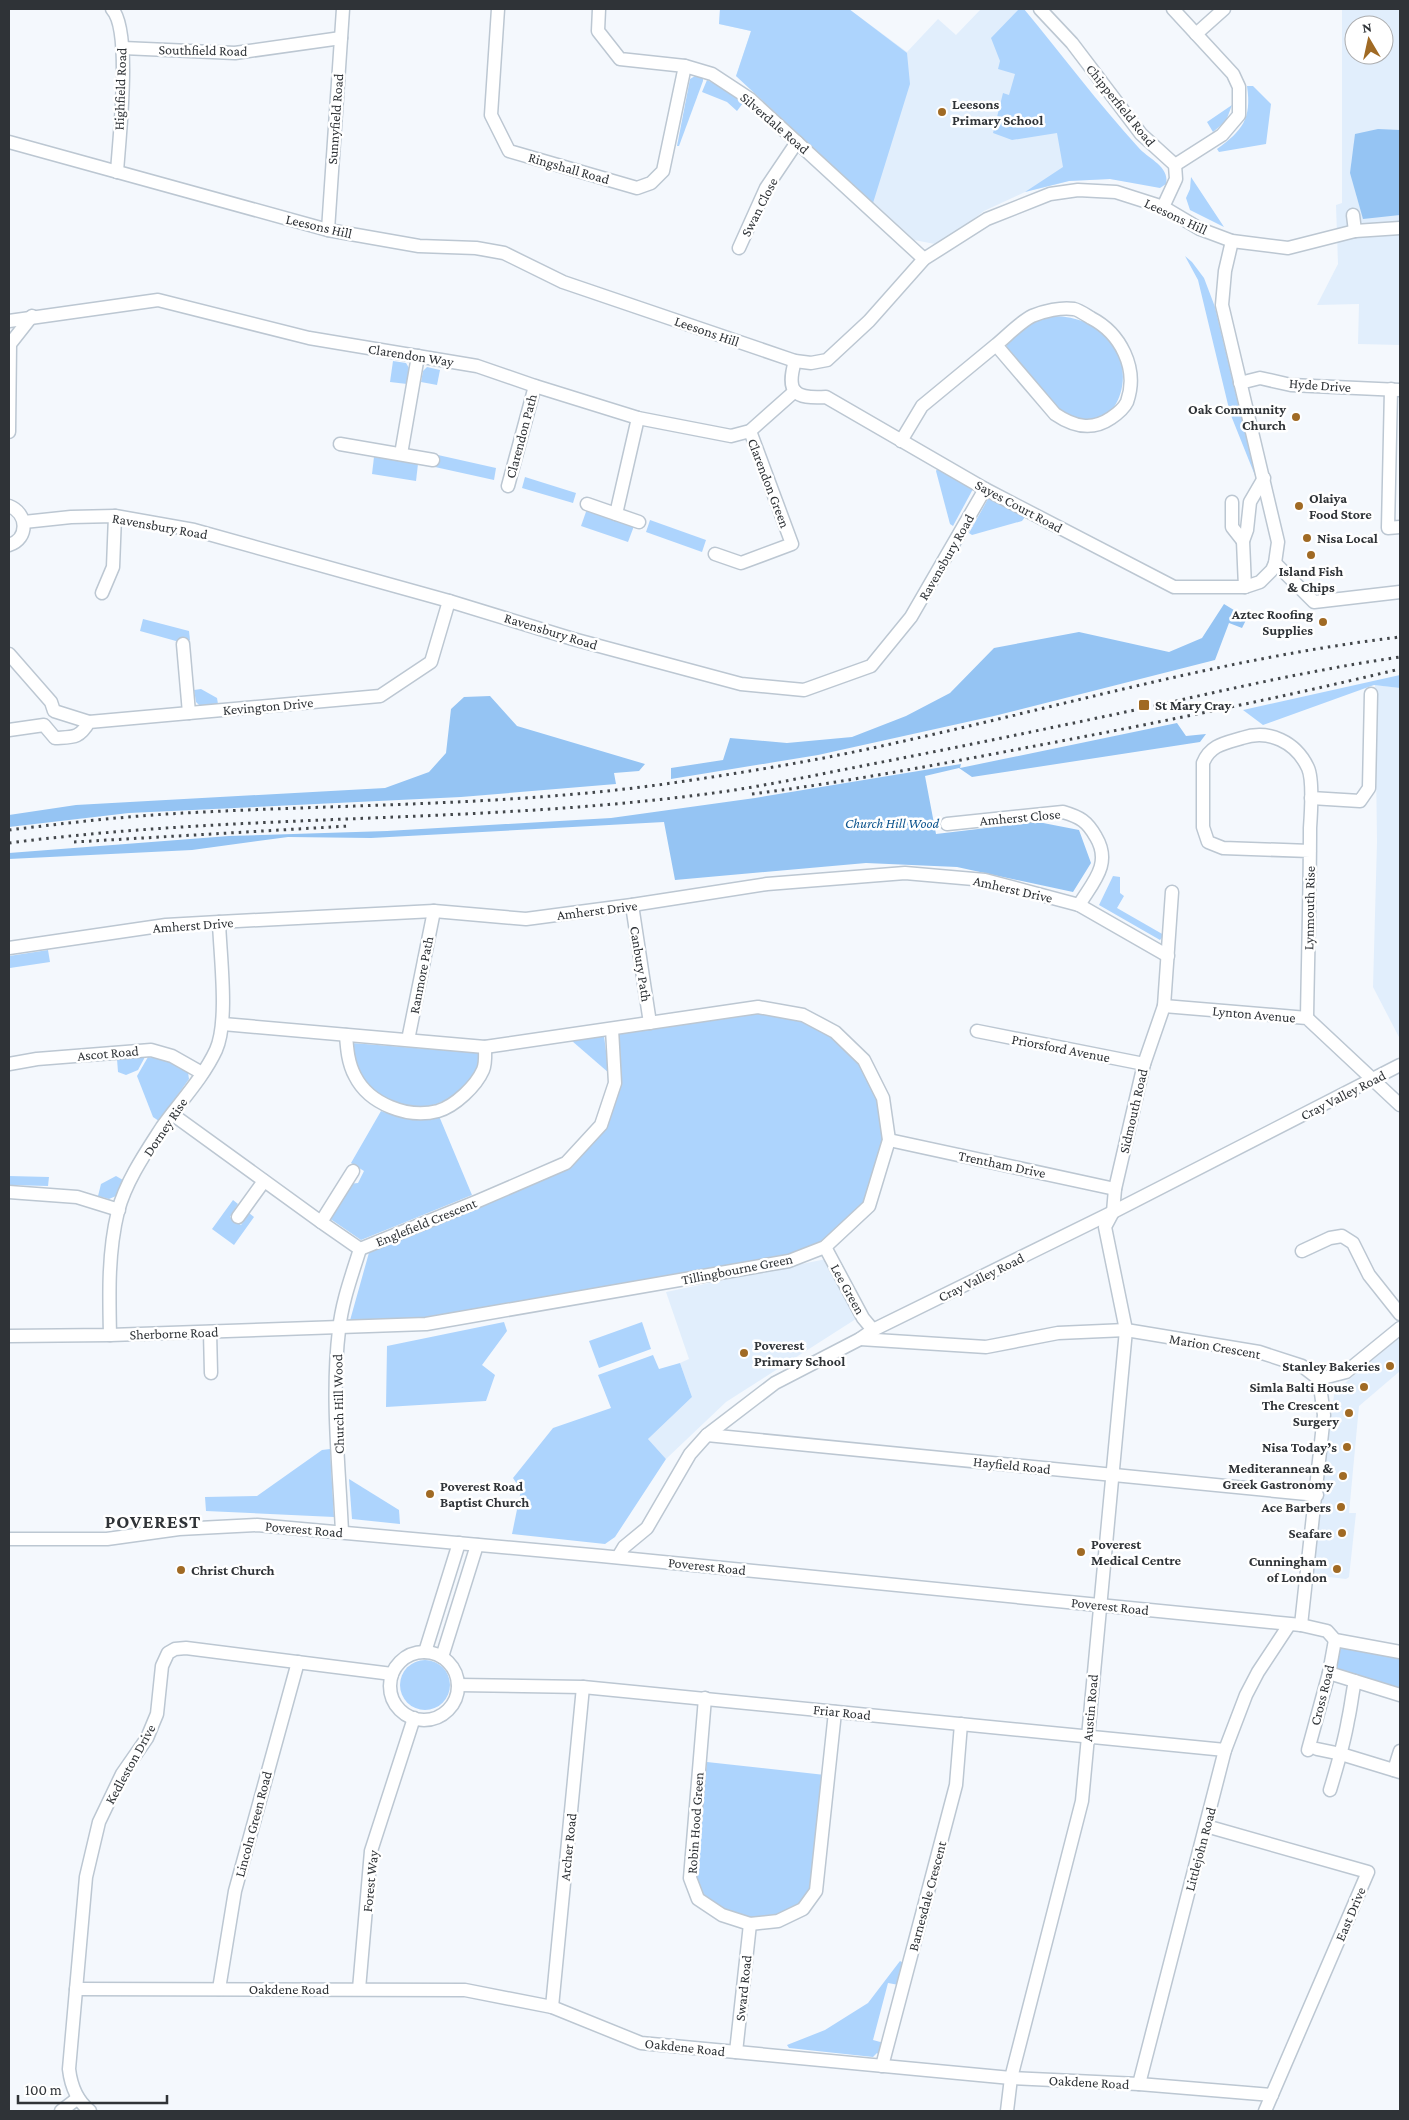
<svg xmlns="http://www.w3.org/2000/svg" width="1409" height="2120" font-family="'Crimson Pro',serif">
<rect width="100%" height="100%" fill="#f4f8fd"/>
<g fill="#e1eefc" fill-rule="evenodd">
<polygon points="720,9 849,9 907,52 938,19 956,35 981,9 1024,9 1131,182 1110,179 1069,181 1025,192 984,211 940,245 914,240 736,76 751,31 719,24"/>
<path d="M1342,9h58v336l-42,-1 1,-40 -42,1 21,-41 -2,-59 6,-2zM1354,25h30v30h-30z"/>
<polygon points="1375,685 1400,688 1400,1039 1373,987 1377,842"/>
<polygon points="826,1259 859,1317 726,1402 666,1459 648,1439 692,1397 680,1363 689,1359 666,1292"/>
<polygon points="1400,1337 1400,1371 1359,1406 1349,1513 1356,1513 1349,1577 1346,1579 1311,1575 1334,1395 1339,1388"/>
</g>
<g fill="#add4fd">
<polygon points="720,9 849,9 907,53 910,84 873,203 736,76 751,31 719,24"/>
<path d="M1019,9h5c38,46 74,94 114,138 10,12 32,19 28,37l-6,4 -50,-9 -41,2 -44,11 38,-25 -6,-34 -45,7 -19,-7 10,-40 6,2 6,-21 -17,-5 2,-8 -9,-23z"/>
<polygon points="695,76 703,78 703,81 679,146 677,146 690,79"/>
<polygon points="707,80 727,90 743,103 737,111 727,102 702,92"/>
<path d="M1247,86h6l18,18 -5,40 -47,8 -2,-3c25,-18 35,-30 30,-63z"/>
<polygon points="1232,105 1226,121 1213,132 1207,122"/>
<polygon points="1191,177 1224,227 1190,210 1186,198 1190,189"/>
<polygon points="1185,256 1192,262 1204,278 1215,307 1256,478 1230,413 1198,280"/>
<path d="M1053,316c103,3 77,129 19,102 -20,-9 -50,-52 -65,-70v-6l28,-21z"/>
<polygon points="393,361 406,363 409,368 407,384 390,382"/>
<polygon points="427,367 440,370 437,385 421,382 423,371"/>
<polygon points="438,455 496,468 494,480 435,467"/>
<polygon points="374,457 418,464 416,481 372,474"/>
<polygon points="937,469 973,489 953,526 950,524 936,471"/>
<polygon points="525,477 576,493 573,503 522,488"/>
<polygon points="989,497 1025,517 1022,521 972,535 969,533"/>
<polygon points="587,509 634,526 628,542 581,526"/>
<polygon points="650,520 706,540 702,552 646,532"/>
<polygon points="143,619 189,631 190,640 176,641 140,631"/>
<polygon points="1400,675 1400,688 1374,685 1263,725 1243,710"/>
<polygon points="201,689 217,698 218,704 200,706 196,702 194,690"/>
<polygon points="1113,876 1120,877 1120,893 1124,896 1117,908 1164,935 1160,940 1099,905"/>
<polygon points="48,950 50,962 10,968 9,956"/>
<polygon points="756,1011 810,1023 835,1037 861,1063 878,1099 884,1147 865,1203 834,1235 795,1255 478,1313 402,1321 349,1324 370,1249 571,1164 619,1083 619,1031"/>
<polygon points="604,1036 609,1073 572,1041"/>
<path d="M352,1043l128,10c-1,16 -9,29 -22,39 -25,19 -52,21 -78,2 -9,-6 -16,-11 -22,-21 -4,-8 -5,-21 -6,-30z"/>
<polygon points="145,1057 138,1070 126,1075 118,1072 117,1059"/>
<polygon points="148,1057 170,1061 188,1072 189,1079 159,1121 153,1117 137,1076"/>
<path d="M381,1111c23,8 34,10 58,5l33,79 -111,45 -32,-22 19,-34 10,-1 6,-12 -13,-8z"/>
<polygon points="9,1176 49,1177 48,1186 9,1185"/>
<polygon points="116,1176 123,1180 116,1196 109,1199 98,1196 101,1184"/>
<polygon points="233,1200 238,1204 230,1217 241,1225 249,1213 254,1217 234,1245 212,1229"/>
<polygon points="504,1322 507,1331 482,1365 495,1375 486,1401 386,1407 387,1346"/>
<polygon points="642,1322 651,1349 599,1368 589,1341"/>
<polygon points="653,1355 659,1369 680,1363 692,1397 648,1439 666,1459 615,1537 605,1544 512,1534 521,1490 513,1478 553,1428 611,1408 598,1375"/>
<polygon points="330,1449 334,1517 206,1511 205,1497 257,1496 322,1450"/>
<polygon points="349,1479 399,1510 400,1524 352,1519"/>
<polygon points="1340,1645 1400,1656 1400,1688 1335,1670"/>
<circle cx="425" cy="1685" r="25"/>
<polygon points="707,1762 825,1775 810,1892 799,1905 777,1916 751,1919 724,1912 704,1900 694,1876"/>
<polygon points="900,1961 905,1964 899,1985 888,1983 873,2040 884,2043 880,2055 877,2053 873,2057 789,2048 787,2045 825,2030 868,2003"/>
</g>
<g fill="#95c4f3">
<polygon points="1378,129 1400,130 1400,215 1363,219 1350,173 1355,134"/>
<polygon points="1224,604 1247,618 1242,628 1229,623 1215,660 994,716 818,755 671,779 671,768 723,760 730,738 787,743 852,737 906,716 950,693 994,648 1079,632 1169,652 1202,638"/>
<polygon points="490,696 517,726 645,764 639,771 614,773 616,784 461,797 129,813 9,827 9,815 76,805 385,788 429,772 446,753 451,709 464,697"/>
<polygon points="1177,723 1186,736 1206,734 1200,742 972,777 959,768 925,776 936,834 1038,822 1079,830 1091,863 1073,892 957,867 866,863 675,880 664,822 371,838 288,837 192,850 9,859 9,853 229,836 387,831 611,818 755,798 961,764 960,768"/>
</g>
<g fill="none" stroke-linecap="round" stroke-linejoin="round">
<g stroke="#bcc7d2" stroke-width="15">
<g id="minor">
<path d="M112,9c20,21 7,131 5,163"/>
<polyline points="498,9 491,115 509,151 637,188 651,183 663,171 685,66"/>
<polyline points="599,9 598,31 620,59 685,66 712,74 750,99 924,259"/>
<polyline points="1040,9 1072,43 1141,134 1175,165 1176,179 1163,207"/>
<polyline points="1173,9 1233,74 1239,87 1239,115 1222,135 1175,165"/>
<polyline points="1196,34 1224,9"/>
<polyline points="123,48 235,53 341,38"/>
<polyline points="9,142 328,230 419,246 476,248 504,253 563,282 795,361 811,363 827,360 869,321 924,259 987,219 1050,194 1078,190 1116,192 1163,207 1200,229 1232,241 1288,248 1355,231 1400,228"/>
<polyline points="1353,215 1355,231"/>
<polyline points="328,230 343,9"/>
<polyline points="739,248 766,188 797,142"/>
<polyline points="9,321 158,300 309,338 477,366 535,386 638,418 731,436 750,431 795,391"/>
<path d="M795,361c-9,31 -1,38 31,36l159,92 189,98h71l15,-5 12,-12 3,-7 3,-21 -56,-237 3,-34 7,-30"/>
<polyline points="1240,383 1260,378 1291,385 1400,390"/>
<polyline points="1391,389 1388,528 1400,527"/>
<polyline points="9,432 10,344 32,316"/>
<path d="M901,441l21,-35 74,-61 59,69c19,13 37,17 56,4 6,-4 13,-10 16,-16 12,-34 -7,-69 -36,-84 -5,-3 -12,-8 -17,-9 -13,-2 -30,2 -42,7 -12,6 -25,20 -36,29"/>
<polyline points="340,444 433,460"/>
<polyline points="401,454 418,356"/>
<polyline points="508,486 535,386"/>
<polyline points="1232,502 1232,527 1243,541"/>
<polyline points="587,504 639,522"/>
<path d="M9,506c19,7 20,33 0,39"/>
<polyline points="616,514 638,418"/>
<polyline points="24,522 71,517 115,516 194,530 449,601 573,639 741,684 804,690 871,666 911,617 985,489"/>
<polyline points="715,554 741,563 792,544 750,431"/>
<polyline points="1275,563 1314,602 1400,592"/>
<polyline points="1245,587 1243,541 1247,530 1250,502 1264,478"/>
<polyline points="102,593 113,567 115,516"/>
<polyline points="183,644 189,713"/>
<polyline points="9,654 51,702 54,711 89,722"/>
<path d="M9,730l35,-5 11,13c18,-1 24,1 34,-16l291,-26 51,-34 18,-61"/>
<polyline points="1311,798 1360,801 1369,788 1371,694"/>
<path d="M947,824l116,-12c17,5 24,9 33,25 16,27 -3,45 -17,68"/>
<polyline points="632,905 650,1023"/>
<polyline points="9,948 166,925 219,922 434,911 526,919 632,905 767,884 905,873 985,880 1079,905 1168,956"/>
<polyline points="1164,1006 1307,1018 1400,1105"/>
<path d="M1307,1018c1,-63 3,-127 3,-190 1,-14 3,-49 -2,-60 -12,-26 -39,-39 -66,-30 -17,5 -32,7 -39,25v64l5,15 15,6 87,3"/>
<polyline points="977,1031 1144,1064"/>
<path d="M346,1035c1,14 2,28 9,41 14,28 53,43 83,35 17,-5 38,-25 45,-41 3,-7 2,-15 2,-23"/>
<polyline points="408,1040 434,911"/>
<polyline points="9,1064 37,1059 151,1050 172,1056 202,1073"/>
<polyline points="172,1114 321,1222 360,1249 478,1201 566,1163 601,1125 615,1083 612,1029"/>
<polyline points="889,1140 1115,1189"/>
<polyline points="9,1192 77,1197 119,1210"/>
<polyline points="238,1217 264,1181"/>
<polyline points="321,1222 353,1171"/>
<polyline points="825,1247 863,1318 873,1330"/>
<polyline points="1302,1251 1330,1238 1342,1236 1353,1243 1369,1275 1400,1314"/>
<polyline points="210,1332 211,1373"/>
<path d="M110,1335c-1,-42 -2,-83 8,-124 8,-30 28,-59 44,-84 18,-25 41,-49 54,-77 13,-29 4,-95 3,-128"/>
<polyline points="9,1336 110,1335 426,1324 789,1261 825,1247 869,1206 889,1140 883,1098 864,1060 835,1032 803,1015 758,1007 485,1047 223,1024"/>
<polyline points="860,1339 986,1347 1058,1333 1126,1330 1259,1352 1302,1366 1319,1379 1324,1415 1301,1625"/>
<polyline points="1319,1379 1346,1372 1400,1328"/>
<polyline points="707,1435 1317,1495"/>
<path d="M342,1532c-3,-67 -11,-136 -3,-202 3,-29 13,-55 21,-81"/>
<polyline points="9,1539 107,1539 179,1529 257,1525 602,1556 1301,1625 1327,1631 1335,1640 1400,1652"/>
<polyline points="618,1557 624,1547 647,1528 690,1454 707,1435 775,1383 860,1339 873,1330 1113,1212 1400,1065"/>
<polyline points="425,1652 459,1543"/>
<circle cx="424" cy="1686" r="34"/>
<polyline points="442,1657 477,1545"/>
<polyline points="1329,1673 1400,1695"/>
<polyline points="458,1685 583,1687 1225,1750"/>
<polyline points="705,1698 690,1878 698,1899 722,1915 750,1924 778,1921 803,1909 816,1891 835,1712"/>
<polyline points="1317,1749 1341,1754 1400,1772"/>
<polyline points="1308,1750 1329,1673 1335,1640"/>
<polyline points="1394,1770 1400,1751"/>
<path d="M1330,1790c7,-23 14,-46 18,-70 3,-13 4,-26 7,-39"/>
<polyline points="1206,1826 1368,1872 1265,2111"/>
<polyline points="76,1989 465,1990 552,2007 641,2043 1011,2078 1139,2084 1272,2095"/>
<polyline points="219,1989 235,1891 298,1662"/>
<polyline points="359,1989 371,1851 414,1718"/>
<polyline points="552,2007 583,1687"/>
<polyline points="736,2052 750,1924"/>
<polyline points="882,2066 956,1785 961,1724"/>
<polyline points="1139,2084 1225,1750 1246,1695 1258,1672 1289,1625"/>
<polyline points="61,2111 78,2098"/>
<path d="M90,2111c-13,-10 -19,-25 -21,-42l17,-192 13,-55 23,-48 25,-36 10,-24 5,-48 6,-13 7,-4 11,-1 206,26"/>
<polyline points="1007,2111 1011,2078 1082,1801 1126,1330 1105,1227 1113,1212 1115,1189 1144,1064 1164,1006 1172,892"/>
</g>
</g>
<use href="#minor" stroke="#fff" stroke-width="12"/>
<g stroke="#43474b" stroke-width="3" stroke-dasharray="2.5 5" stroke-linecap="butt">
<path d="M752,794c95,-12 189,-30 283,-48 122,-23 244,-48 365,-77"/>
<path d="M9,830c58,-7 117,-14 176,-17 162,-9 325,-7 487,-30 75,-11 149,-23 223,-40 168,-37 334,-86 505,-106"/>
<polyline points="74,842 349,826"/>
<path d="M9,843c239,-31 480,-18 719,-52 46,-7 93,-17 139,-26 97,-19 194,-39 291,-60 80,-18 160,-36 242,-48"/>
</g>
</g>
<g fill="#a06a24" stroke="#fff" stroke-width="2">
<circle cx="942" cy="112" r="5"/>
<circle cx="1296" cy="417" r="5"/>
<circle cx="1299" cy="506" r="5"/>
<circle cx="1307" cy="538" r="5"/>
<circle cx="1311" cy="555" r="5"/>
<circle cx="1323" cy="622" r="5"/>
<rect x="1138" y="699" width="12" height="12" rx="2.5"/>
<circle cx="744" cy="1353" r="5"/>
<circle cx="1390" cy="1366" r="5"/>
<circle cx="1364" cy="1387" r="5"/>
<circle cx="1349" cy="1413" r="5"/>
<circle cx="1347" cy="1447" r="5"/>
<circle cx="1343" cy="1476" r="5"/>
<circle cx="430" cy="1494" r="5"/>
<circle cx="1341" cy="1507" r="5"/>
<circle cx="1342" cy="1533" r="5"/>
<circle cx="1081" cy="1552" r="5"/>
<circle cx="1337" cy="1569" r="5"/>
<circle cx="181" cy="1570" r="5"/>
</g>
<g text-anchor="middle" dominant-baseline="central" stroke-width="5" stroke-linejoin="round" paint-order="stroke">
<g font-size="14" fill="#2f3337" stroke="#fff">
<text transform="translate(203 50) rotate(1)">Southfield Road</text>
<text transform="translate(120 89) rotate(-88)">Highfield Road</text>
<text transform="translate(1121 105) rotate(51)">Chipperfield Road</text>
<text transform="translate(335 119) rotate(-86)">Sunnyfield Road</text>
<text transform="translate(775 123) rotate(41)">Silverdale Road</text>
<text transform="translate(569 168) rotate(16)">Ringshall Road</text>
<text transform="translate(759 207) rotate(-63)">Swan Close</text>
<text transform="translate(1176 216) rotate(25)">Leesons Hill</text>
<text transform="translate(319 226) rotate(13)">Leesons Hill</text>
<text transform="translate(707 331) rotate(19)">Leesons Hill</text>
<text transform="translate(411 355) rotate(9)">Clarendon Way</text>
<text transform="translate(1320 385) rotate(4)">Hyde Drive</text>
<text transform="translate(521 436) rotate(-75)">Clarendon Path</text>
<text transform="translate(769 483) rotate(69)">Clarendon Green</text>
<text transform="translate(1019 506) rotate(28)">Sayes Court Road</text>
<text transform="translate(160 526) rotate(10)">Ravensbury Road</text>
<text transform="translate(946 557) rotate(-60)">Ravensbury Road</text>
<text transform="translate(551 631) rotate(17)">Ravensbury Road</text>
<text transform="translate(268 706) rotate(-5)">Kevington Drive</text>
<text transform="translate(1020 817) rotate(-5)">Amherst Close</text>
<text transform="translate(1013 889) rotate(13)">Amherst Drive</text>
<text transform="translate(1309 908) rotate(-89)">Lynmouth Rise</text>
<text transform="translate(597 910) rotate(-7)">Amherst Drive</text>
<text transform="translate(193 925) rotate(-4)">Amherst Drive</text>
<text transform="translate(641 964) rotate(81)">Canbury Path</text>
<text transform="translate(421 975) rotate(-79)">Ranmore Path</text>
<text transform="translate(1254 1014) rotate(5)">Lynton Avenue</text>
<text transform="translate(1061 1048) rotate(11)">Priorsford Avenue</text>
<text transform="translate(108 1053) rotate(-5)">Ascot Road</text>
<text transform="translate(1343 1095) rotate(-27)">Cray Valley Road</text>
<text transform="translate(1133 1111) rotate(-77)">Sidmouth Road</text>
<text transform="translate(165 1127) rotate(-56)">Dorney Rise</text>
<text transform="translate(1002 1164) rotate(12)">Trentham Drive</text>
<text transform="translate(426 1222) rotate(-22)">Englefield Crescent</text>
<text transform="translate(737 1269) rotate(-11)">Tillingbourne Green</text>
<text transform="translate(981 1277) rotate(-26)">Cray Valley Road</text>
<text transform="translate(848 1289) rotate(61)">Lee Green</text>
<text transform="translate(174 1333) rotate(-2)">Sherborne Road</text>
<text transform="translate(1215 1346) rotate(10)">Marion Crescent</text>
<text transform="translate(338 1404) rotate(-91)">Church Hill Wood</text>
<text transform="translate(1012 1465) rotate(6)">Hayfield Road</text>
<text transform="translate(304 1529) rotate(5)">Poverest Road</text>
<text transform="translate(707 1566) rotate(6)">Poverest Road</text>
<text transform="translate(1110 1606) rotate(6)">Poverest Road</text>
<text transform="translate(1322 1695) rotate(-76)">Cross Road</text>
<text transform="translate(1090 1708) rotate(-85)">Austin Road</text>
<text transform="translate(842 1712) rotate(6)">Friar Road</text>
<text transform="translate(130 1764) rotate(-61)">Kedleston Drive</text>
<text transform="translate(695 1823) rotate(-86)">Robin Hood Green</text>
<text transform="translate(253 1824) rotate(-75)">Lincoln Green Road</text>
<text transform="translate(568 1847) rotate(-84)">Archer Road</text>
<text transform="translate(1200 1849) rotate(-75)">Littlejohn Road</text>
<text transform="translate(370 1881) rotate(-84)">Forest Way</text>
<text transform="translate(927 1896) rotate(-75)">Barnesdale Crescent</text>
<text transform="translate(1350 1914) rotate(-67)">East Drive</text>
<text transform="translate(743 1988) rotate(-84)">Sward Road</text>
<text x="289" y="1989">Oakdene Road</text>
<text transform="translate(685 2047) rotate(6)">Oakdene Road</text>
<text transform="translate(1089 2082) rotate(3)">Oakdene Road</text>
</g>
<g font-size="14" font-weight="bold" fill="#2f3337" stroke="#fff" text-anchor="end">
<text x="952" y="104" text-anchor="start">Leesons<tspan x="952" dy="16">Primary School</tspan></text>
<text x="1286" y="409">Oak Community<tspan x="1286" dy="16">Church</tspan></text>
<text x="1309" y="498" text-anchor="start">Olaiya<tspan x="1309" dy="16">Food Store</tspan></text>
<text x="1317" y="538" text-anchor="start">Nisa Local</text>
<text x="1311" y="571" text-anchor="middle">Island Fish<tspan x="1311" dy="16">&amp; Chips</tspan></text>
<text x="1313" y="614">Aztec Roofing<tspan x="1313" dy="16">Supplies</tspan></text>
<text x="1155" y="705" text-anchor="start">St Mary Cray</text>
<text x="754" y="1345" text-anchor="start">Poverest<tspan x="754" dy="16">Primary School</tspan></text>
<text x="1380" y="1366">Stanley Bakeries</text>
<text x="1354" y="1387">Simla Balti House</text>
<text x="1339" y="1405">The Crescent<tspan x="1339" dy="16">Surgery</tspan></text>
<text x="1337" y="1447">Nisa Today’s</text>
<text x="1333" y="1468">Mediterannean &amp;<tspan x="1333" dy="16">Greek Gastronomy</tspan></text>
<text x="440" y="1486" text-anchor="start">Poverest Road<tspan x="440" dy="16">Baptist Church</tspan></text>
<text x="1331" y="1507">Ace Barbers</text>
<text x="1332" y="1533">Seafare</text>
<text x="1091" y="1544" text-anchor="start">Poverest<tspan x="1091" dy="16">Medical Centre</tspan></text>
<text x="1327" y="1561">Cunningham<tspan x="1327" dy="16">of London</tspan></text>
<text x="191" y="1570" text-anchor="start">Christ Church</text>
</g>
<g font-size="14" font-style="italic" fill="#0f568f" stroke="#fff">
<text x="892" y="823">Church Hill Wood</text>
</g>
<g font-size="19" font-weight="bold" letter-spacing="1" fill="#2f3337" stroke="#fff">
<text x="153" y="1521">POVEREST</text>
</g>
</g>
<rect width="1409" height="2120" fill="none" stroke="#2f3337" stroke-width="20"/>
<g transform="translate(1369 40) rotate(351)"><circle r="24" fill="#ffffff" stroke="#acadaf"/>
<path d="M0-4L9 19L0 12L-9 19Z" fill="#a06a24"/>
<text y="-8" font-size="14" font-weight="bold" text-anchor="middle" fill="#2f3337">N</text>
</g>
<path d="M18 2095v8h149v-8" fill="none" stroke="#2f3337" stroke-width="2.5"/>
<text x="25" y="2095" font-size="15" fill="#2f3337" stroke="#ffffff" stroke-width="4" paint-order="stroke">100 m</text>
</svg>
